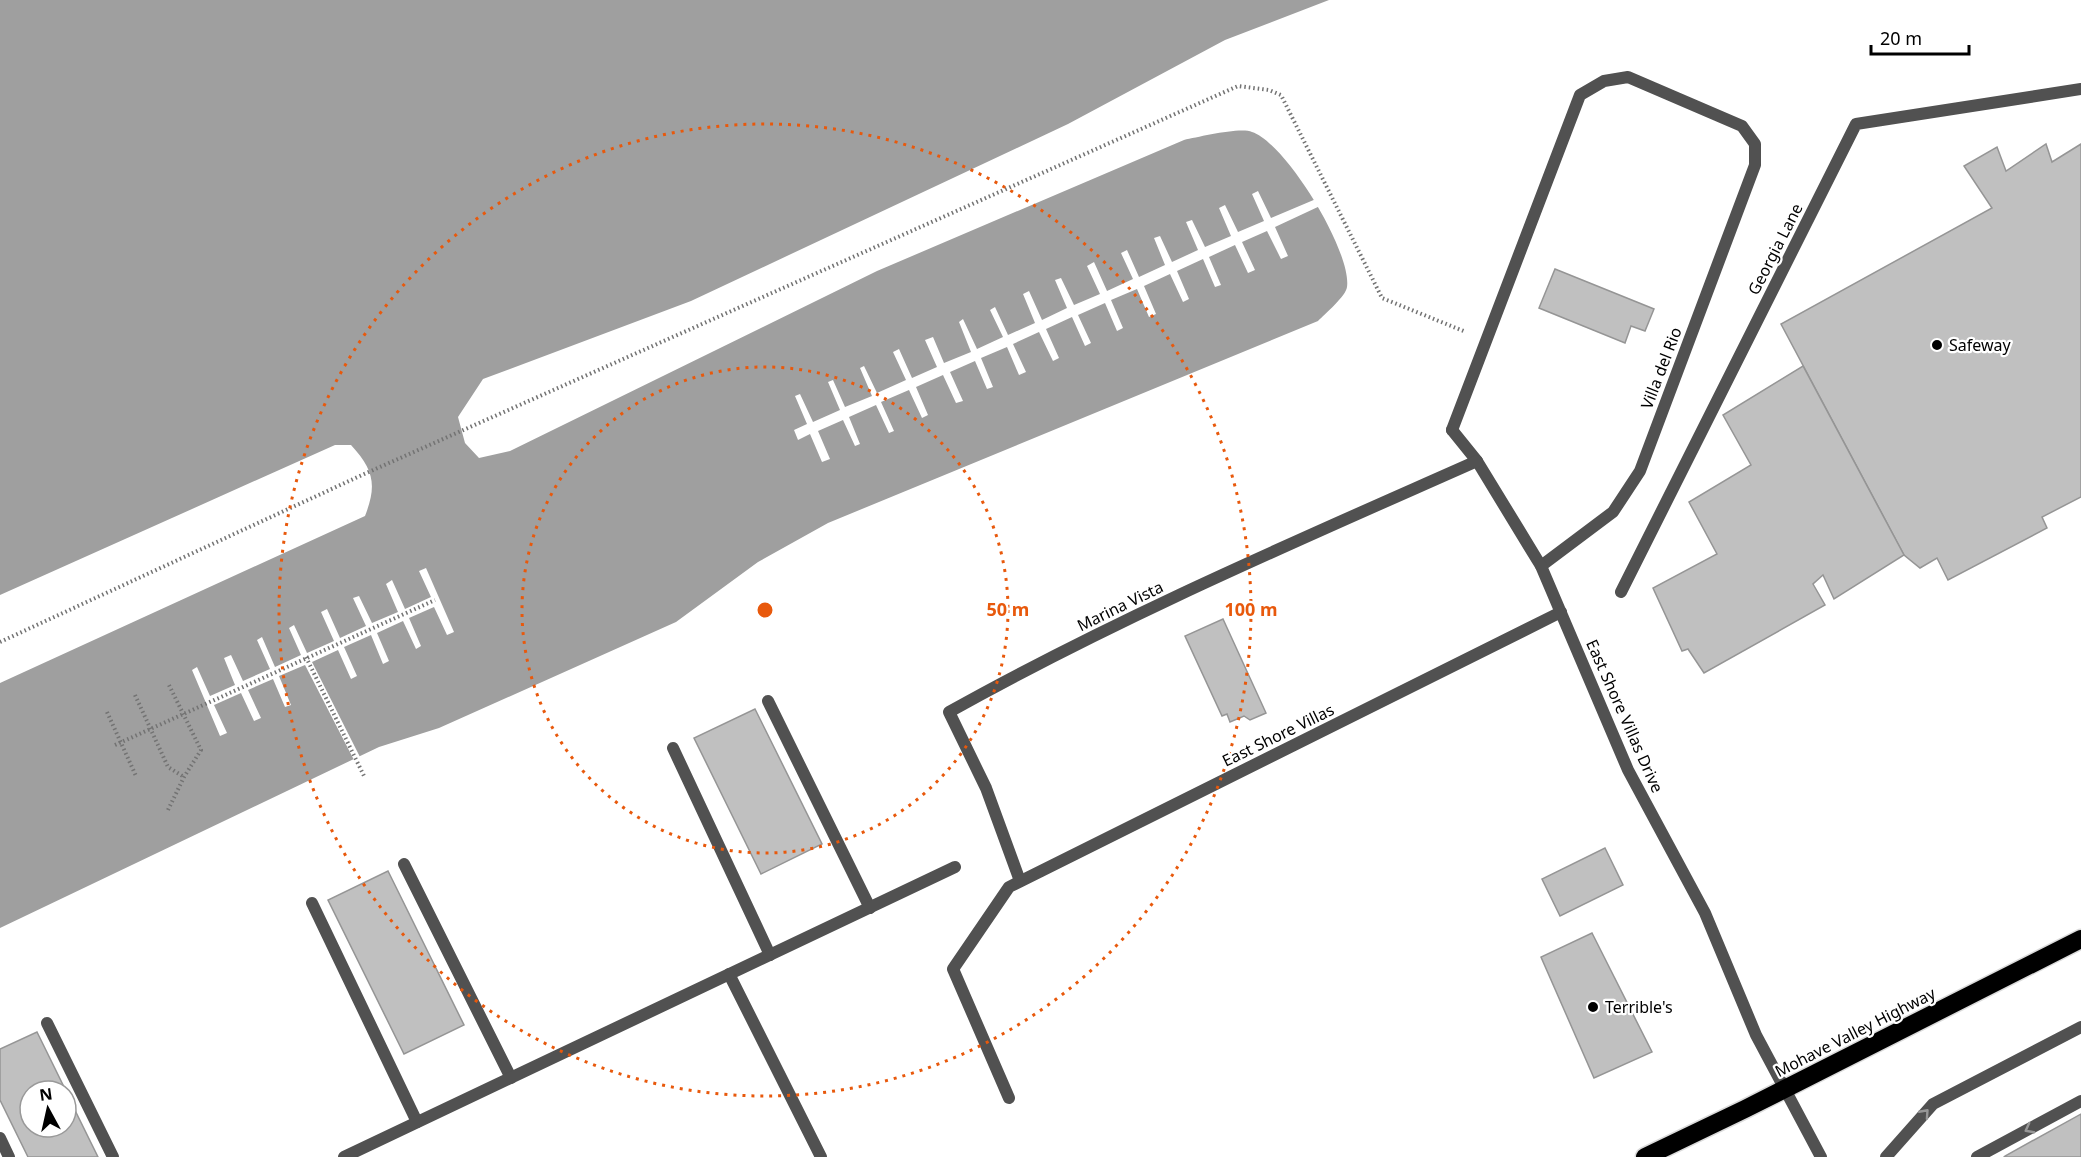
<svg xmlns="http://www.w3.org/2000/svg" width="2081" height="1157" font-family="'Noto Sans',sans-serif">
<rect width="100%" height="100%" fill="#fff"/>
<path fill="#9f9f9f" d="M0,0h1329l-104,40 -157,84 -377,177 -208,78 -25,38 7,26 14,15 31,-7 367,-180 307,-131c15,-3 56,-13 68,-8 34,11 100,120 95,155 -1,9 -22,27 -29,34l-490,202 -70,39 -82,60 -237,106 -60,19 -379,181v-245l365,-167c12,-31 9,-46 -14,-71h-16l-335,150z"/>
<g fill="#fff">
<polygon points="1258,191 1271,218 1316,199 1320,206 1275,227 1288,256 1281,259 1267,231 1242,242 1255,270 1248,273 1235,245 1209,257 1221,285 1215,287 1203,259 1177,271 1189,299 1183,302 1170,274 1144,286 1156,314 1149,317 1137,289 1111,300 1123,328 1117,331 1105,303 1078,315 1091,343 1085,346 1072,317 1046,329 1059,358 1053,361 1039,332 1013,344 1026,372 1019,375 1007,347 981,358 993,387 987,389 975,361 950,372 963,401 956,403 943,375 916,387 928,415 922,418 909,390 881,402 894,431 889,433 876,405 849,417 860,444 855,446 843,420 818,431 830,459 822,462 810,434 798,440 794,430 807,424 795,396 800,394 813,422 840,410 828,382 833,380 845,407 872,396 860,368 864,366 877,393 906,380 893,352 899,349 912,378 937,367 925,340 933,337 944,363 971,352 959,322 963,319 977,349 1003,337 990,310 995,307 1008,335 1035,323 1023,294 1029,291 1042,320 1067,308 1055,280 1061,278 1074,305 1100,294 1087,266 1094,262 1107,291 1133,279 1121,253 1127,250 1139,277 1165,265 1154,238 1160,236 1172,262 1198,250 1186,222 1192,220 1205,247 1231,236 1219,208 1225,205 1238,232 1264,221 1252,194"/>
<polygon points="426,568 454,632 447,635 434,607 409,618 421,646 416,649 403,621 377,633 389,661 383,664 371,635 344,647 357,676 351,679 338,650 312,662 361,759 355,762 305,665 279,676 291,705 285,707 273,679 248,690 261,718 254,721 241,693 214,705 227,733 220,736 192,670 197,667 210,696 235,685 224,658 231,655 243,681 270,669 257,640 262,637 275,667 301,655 289,628 294,625 307,653 334,641 321,612 327,609 340,638 366,626 353,598 359,596 372,623 398,612 386,584 392,580 405,609 431,597 419,571"/>
</g>
<g fill="#c0c0c0" stroke="#959595" stroke-width="1.5">
<polygon points="2046,144 2052,162 2081,144 2081,497 2042,517 2047,528 1948,580 1937,558 1920,568 1904,555 1781,324 1992,208 1964,166 1997,147 2006,171"/>
<polygon points="1555,269 1654,309 1645,331 1631,326 1625,343 1539,308"/>
<polygon points="1803,366 1904,555 1834,599 1823,575 1813,584 1825,605 1704,673 1688,649 1682,651 1653,588 1717,554 1689,502 1751,465 1723,415"/>
<polygon points="1223,619 1266,713 1250,720 1244,716 1230,722 1227,714 1222,716 1185,636"/>
<polygon points="755,709 822,844 761,874 694,738"/>
<polygon points="1605,848 1623,885 1560,916 1542,879"/>
<polygon points="388,871 464,1025 404,1054 328,900"/>
<polygon points="1592,933 1652,1052 1594,1078 1541,957"/>
<polygon points="37,1032 66,1091 30,1091 30,1127 66,1127 66,1092 98,1157 28,1157 0,1100 0,1049"/>
<polygon points="2081,1114 2081,1157 2004,1157 2005,1156"/>
</g>
<g fill="none" stroke-linecap="round" stroke-linejoin="round">
<g stroke="#dbdbdb" stroke-width="21">
<polyline id="highway" points="1645,1157 1745,1109 2081,939"/>
</g>
<g stroke="#737373" stroke-width="4" stroke-dasharray="1.5 3" stroke-linecap="butt">
<polyline points="0,642 362,475 1238,86 1269,90 1281,95 1382,298 1466,332"/>
<polyline points="306,657 365,778"/>
<polyline points="135,695 168,767 184,777"/>
<polyline points="107,712 136,776"/>
<polyline points="115,745 435,600"/>
<polyline points="168,810 184,777 201,750 168,683"/>
</g>
<g stroke="#515151" stroke-width="12">
<polyline points="1452,430 1580,95 1604,81 1628,77 1742,126 1755,144 1755,165 1640,471 1613,512 1541,566"/>
<polyline points="1886,1157 1933,1104 2081,1027"/>
<polyline points="1977,1157 2081,1101"/>
</g>
<g stroke="#515151" stroke-width="12">
<polyline points="1452,430 1477,461 1541,566 1628,770 1705,913 1756,1035 1821,1157"/>
<polyline points="1621,592 1856,124 2081,89"/>
<polyline points="768,701 870,908"/>
<polyline points="673,748 770,955"/>
<polyline points="404,864 511,1078"/>
<path d="M1020,881l-34,-93 -37,-76c170,-95 350,-172 528,-251"/>
<polyline points="312,903 417,1122"/>
<polyline points="729,974 821,1157"/>
<polyline points="47,1023 113,1157"/>
<polyline points="1009,1098 953,969 1009,887 1561,612"/>
<polyline points="0,1138 9,1157"/>
<polyline points="344,1157 955,867"/>
</g>
<use href="#highway" stroke="#000" stroke-width="18"/>
</g>
<defs><path id="oneway-chevron" d="M-2-3.5L2.5 0L-2 3.5" fill="none" stroke-width="1.6" stroke-linecap="round" stroke-linejoin="round" transform="scale(1.5)"/></defs>
<g stroke="#979797">
<use href="#oneway-chevron" transform="translate(1925 1113) rotate(-48)"/>
<use href="#oneway-chevron" transform="translate(2029 1129) rotate(152)"/>
</g>
<g fill="none" stroke="#e8590c" stroke-width="3" stroke-dasharray="3 6">
<circle cx="765" cy="610" r="243"/>
<circle cx="765" cy="610" r="486"/>
</g>
<g fill="#000" stroke="#fff" stroke-width="2">
<circle cx="1937" cy="345" r="6"/>
<circle cx="1593" cy="1007" r="6"/>
</g>
<g text-anchor="middle" dominant-baseline="central" stroke-width="4.5" stroke-linejoin="round" paint-order="stroke">
<g font-size="16" fill="#000" stroke="#fff">
<text transform="translate(1775 249) rotate(-63)">Georgia Lane</text>
<text transform="translate(1661 368) rotate(-69)">Villa del Rio</text>
<text transform="translate(1120 606) rotate(-26)">Marina Vista</text>
<text transform="translate(1625 716) rotate(66)">East Shore Villas Drive</text>
<text transform="translate(1278 735) rotate(-26)">East Shore Villas</text>
<text transform="translate(1855 1032) rotate(-27)">Mohave Valley Highway</text>
</g>
<g font-size="16" fill="#000" stroke="#fff" text-anchor="start">
<text x="1949" y="345">Safeway</text>
<text x="1605" y="1007">Terrible's</text>
</g>
</g>
<circle cx="765" cy="610" r="9" fill="#e8590c" stroke="#fff" stroke-width="3"/>
<g font-size="18" text-anchor="middle" font-weight="bold" fill="#e8590c" stroke="#fff" stroke-width="4.5" stroke-linejoin="round" paint-order="stroke">
<text x="1008" y="616">50 m</text>
<text x="1251" y="616">100 m</text>
</g>
<g transform="translate(48 1109) rotate(352)"><circle r="28" fill="#ffffff" stroke="#999999" stroke-width="1.5"/>
<path d="M0-4.5L10 22L0 15L-10 22Z" fill="#000000"/>
<text y="-9" font-size="16" font-weight="bold" text-anchor="middle" fill="#000000">N</text>
</g>
<path d="M1871 45v9h98v-9" fill="none" stroke="#000000" stroke-width="3"/>
<text x="1880" y="45" font-size="18" fill="#000000" stroke="#ffffff" stroke-width="4.5" paint-order="stroke">20 m</text>
</svg>
